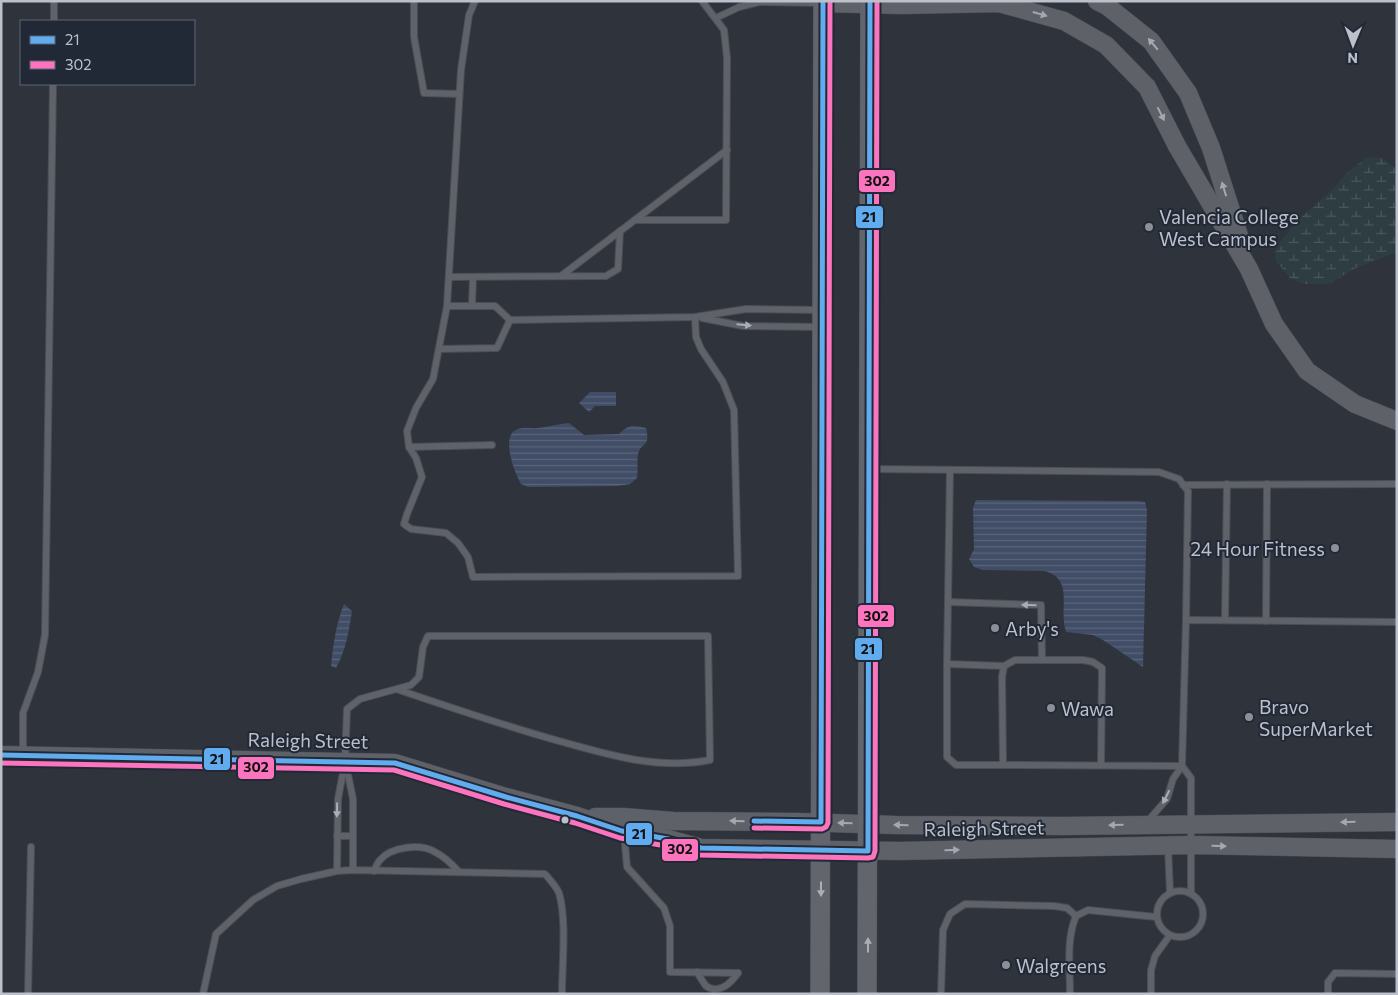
<svg xmlns="http://www.w3.org/2000/svg" width="1398" height="995" font-family="Commissioner,sans-serif">
<defs>
<pattern id="wetland-marsh" width="20" height="14" patternUnits="userSpaceOnUse" patternTransform="scale(1.25)"><rect width="20" height="14" fill="#2d3d42"/><path d="M1 5h8M5 5V1M11 12h8M15 12V8" fill="none" stroke="#4a575c"/></pattern>
<pattern id="water-rules" width="6" height="5" patternUnits="userSpaceOnUse" patternTransform="scale(1.25)"><rect width="6" height="5" fill="#414d66"/><path d="M0 2.5h6" fill="none" stroke="#5a657b"/></pattern>
</defs>
<rect width="100%" height="100%" fill="#2f333c"/>
<polygon fill="url(#wetland-marsh)" points="1367,157 1382,158 1397,169 1397,252 1356,268 1332,282 1324,284 1304,284 1290,278 1276,261 1275,252 1281,241 1296,222 1333,189 1346,174"/>
<g fill="url(#water-rules)">
<polygon points="590,392 616,392 616,406 595,406 589,412 579,403"/>
<path d="M569,423l15,12 35,-1c10,-10 14,-9 27,-6 5,19 -5,14 -8,26 -1,5 0,18 -1,24l-7,6 -12,2 -90,1 -7,-3c-6,-11 -19,-43 -7,-53 7,-5 16,-2 24,-3 10,-1 21,-4 31,-5z"/>
<path d="M976,500l161,1 8,1 2,8 -4,157 -40,-27 -10,-5 -27,-3c-8,-24 9,-52 -21,-61l-62,-1 -9,-3 -5,-8 5,-10 -1,-41z"/>
<path d="M344,604l8,7c-3,20 -6,39 -16,57l-5,-2c2,-21 5,-42 13,-62z"/>
</g>
<g fill="none" stroke-linecap="round" stroke-linejoin="round">
<g stroke="#4b4e54" stroke-width="8">
<g id="lane">
<polyline points="414,1 414,37 424,93 459,94"/>
<polyline points="475,1 469,15 461,70 447,306 433,379 416,408 407,431 409,447 416,458 422,477 407,514 404,524 411,529 446,533 458,543 468,557 473,577 738,576 734,410 723,382 701,349 696,337 695,317"/>
<polyline points="716,18 739,7 759,2 822,3"/>
<polyline points="54,21 54,1"/>
<polyline points="635,220 726,220 727,58 724,30 702,1"/>
<polyline points="561,276 727,150"/>
<polyline points="449,277 606,276 618,269 620,231"/>
<polyline points="447,306 495,306 510,320 695,317 746,309 820,310"/>
<polyline points="472,306 473,277"/>
<polyline points="702,318 743,326 821,327"/>
<polyline points="439,349 497,348 510,320"/>
<polyline points="409,447 492,445"/>
<polyline points="870,469 1159,472 1179,479 1188,491 1186,620"/>
<polyline points="950,470 947,664 1004,666"/>
<polyline points="1183,485 1397,484"/>
<polyline points="948,602 1041,605 1042,660"/>
<polyline points="1225,620 1227,484"/>
<polyline points="1266,621 1267,484"/>
<polyline points="947,664 947,757 956,765 1003,765"/>
<polyline points="23,754 23,713 38,672 45,635 53,84"/>
<polyline points="346,765 353,799 353,870"/>
<polyline points="1101,765 1102,668 1093,662 1083,660 1015,660 1004,666 1002,677 1003,765 1182,766"/>
<polyline points="1182,766 1191,778 1191,893"/>
<polyline points="1147,822 1167,799 1173,779 1182,766 1186,620 1397,622"/>
<polyline points="624,833 627,867 664,908 670,926 670,972 738,973"/>
<polyline points="337,836 353,836"/>
<polyline points="1168,847 1170,892"/>
<path d="M337,871l1,-72 7,-37 2,-53 13,-10 51,-14 8,-8 4,-30 5,-11h280l2,124c-51,10 -102,-5 -151,-19 -54,-15 -107,-33 -160,-51"/>
<path d="M374,871c2,-4 3,-8 6,-11 11,-13 40,-17 55,-8 10,5 17,12 24,20"/>
<circle cx="1180" cy="914" r="23"/>
<path d="M697,972c3,5 6,10 9,14 13,9 25,-3 32,-13"/>
<polyline points="28,994 31,847"/>
<path d="M203,994l13,-60 37,-34 24,-14 24,-7 36,-8 16,-1 192,4c5,6 11,12 14,19 8,27 3,71 3,101"/>
<polyline points="941,994 943,930 950,914 965,904 1054,906 1067,908 1076,916"/>
<path d="M1070,994c0,-26 -4,-54 6,-78l12,-6 68,7"/>
<polyline points="1151,994 1151,970 1155,956 1170,935"/>
<polyline points="1328,994 1328,982 1335,973 1397,974"/>
</g>
</g>
<g stroke="#4b4e54" stroke-width="19">
<g id="secondary">
<polyline points="1097,1 1107,6 1151,41 1188,93 1211,148 1241,242"/>
<polyline points="823,3 901,5 999,3 1064,21 1106,45 1147,87 1177,146 1249,269 1274,324 1307,371 1355,404 1397,421"/>
<polyline points="1,755 395,763 506,797 577,816 622,831 668,839 701,848 899,851 1192,845 1397,849"/>
<polyline points="595,817 623,817 673,821 797,822 896,825 1064,826 1397,822"/>
</g>
</g>
<g stroke="#4c5058" stroke-width="20">
<g id="primary">
<polyline points="820,994 823,1"/>
<polyline points="867,994 870,1"/>
</g>
</g>
<use href="#lane" stroke="#60626a" stroke-width="6"/>
<use href="#secondary" stroke="#5e6168" stroke-width="18"/>
<use href="#primary" stroke="#62656c" stroke-width="19"/>
<g stroke="#222936" stroke-width="9">
<g id="bus-1">
<polyline points="1,755 395,763 506,797 577,816 622,831 668,839 701,848 868,851 870,1"/>
<polyline points="754,821 821,822 823,1"/>
</g>
</g>
<g stroke="#222936" stroke-width="9">
<g id="bus-2">
<polyline points="1,763 394,770 504,804 575,823 620,838 666,846 700,855 868,858 873,857 875,851 877,1"/>
<polyline points="754,828 822,829 826,827 828,823 830,1"/>
</g>
</g>
<use href="#bus-1" stroke="#60acee" stroke-width="5"/>
<use href="#bus-2" stroke="#fc73be" stroke-width="5"/>
</g>
<defs><path id="oneway-solid" d="M-6-.8H1V-3.2L6.5 0L1 3.2V.8H-6Z" transform="scale(1.25)"/></defs>
<g fill="#a4a8b2">
<use href="#oneway-solid" transform="translate(1040 14) rotate(16)"/>
<use href="#oneway-solid" transform="translate(1153 44) rotate(-130)"/>
<use href="#oneway-solid" transform="translate(1161 114) rotate(63)"/>
<use href="#oneway-solid" transform="translate(1224 189) rotate(-107)"/>
<use href="#oneway-solid" transform="translate(737 821) rotate(-179)"/>
<use href="#oneway-solid" transform="translate(1348 822) rotate(179)"/>
<use href="#oneway-solid" transform="translate(845 823) rotate(-178)"/>
<use href="#oneway-solid" transform="translate(901 825) rotate(-179)"/>
<use href="#oneway-solid" transform="translate(1116 825) rotate(179)"/>
<use href="#oneway-solid" transform="translate(1219 846) rotate(1)"/>
<use href="#oneway-solid" transform="translate(952 850) rotate(-1)"/>
</g>
<g fill="#a9adb8">
<use href="#oneway-solid" transform="translate(744 325) rotate(5)"/>
<use href="#oneway-solid" transform="translate(1029 605) rotate(-178)"/>
<use href="#oneway-solid" transform="translate(1166 797) rotate(117)"/>
<use href="#oneway-solid" transform="translate(337 810) rotate(91)"/>
</g>
<g fill="#a9aeb8">
<use href="#oneway-solid" transform="translate(821 889) rotate(90)"/>
<use href="#oneway-solid" transform="translate(868 945) rotate(-90)"/>
</g>
<g fill="#8a8f99" stroke="#222936" stroke-width="2">
<circle cx="1149" cy="227" r="5"/>
<circle cx="1335" cy="548" r="5"/>
<circle cx="995" cy="628" r="5"/>
<circle cx="1051" cy="708" r="5"/>
<circle cx="1249" cy="717" r="5"/>
<circle cx="1006" cy="965" r="5"/>
</g>
<circle fill="#bbc0cb" stroke="#222936" stroke-width="2" cx="565" cy="820" r="4.5"/>
<g text-anchor="middle" dominant-baseline="central" stroke-width="4" stroke-linejoin="round" paint-order="stroke">
<g font-size="19" fill="#bbc0cb" stroke="#222936" text-anchor="start">
<text x="1159" y="216">Valencia College<tspan x="1159" dy="22">West Campus</tspan></text>
<text x="1325" y="548" text-anchor="end">24 Hour Fitness</text>
<text x="1005" y="628">Arby's</text>
<text x="1259" y="706">Bravo<tspan x="1259" dy="22">SuperMarket</tspan></text>
<text x="1061" y="708">Wawa</text>
<text x="1016" y="965">Walgreens</text>
</g>
<g font-size="19" fill="#bbc0cb" stroke="#222936">
<text transform="translate(308 740) rotate(1)">Raleigh Street</text>
<text transform="translate(984 828) rotate(-1)">Raleigh Street</text>
</g>
</g>
<g stroke="#222936" stroke-width="2">
<rect x="858" y="169" width="38" height="24" rx="5" fill="#fc73be"/>
<rect x="855" y="205" width="29" height="24" rx="5" fill="#60acee"/>
<rect x="857" y="604" width="38" height="24" rx="5" fill="#fc73be"/>
<rect x="854" y="637" width="29" height="24" rx="5" fill="#60acee"/>
<rect x="203" y="747" width="28" height="24" rx="5" fill="#60acee"/>
<rect x="237" y="756" width="38" height="24" rx="5" fill="#fc73be"/>
<rect x="625" y="822" width="28" height="24" rx="5" fill="#60acee"/>
<rect x="661" y="838" width="38" height="24" rx="5" fill="#fc73be"/>
</g>
<g font-size="14" text-anchor="middle" font-weight="bold" fill="#111">
<text x="877" y="186">302</text>
<text x="869" y="222">21</text>
<text x="876" y="621">302</text>
<text x="868" y="654">21</text>
<text x="217" y="764">21</text>
<text x="256" y="772">302</text>
<text x="639" y="839">21</text>
<text x="680" y="854">302</text>
</g>
<rect width="1398" height="995" fill="none" stroke="#bbc0cb" stroke-width="5"/>
<rect x="20" y="20" width="175" height="65" fill="#222936" stroke="#5f6572"/>
<rect x="30" y="36" width="25" height="8" fill="#60acee" stroke="#5f6572"/>
<text x="65" y="45" font-size="15" fill="#bbc0cb">21</text>
<rect x="30" y="61" width="25" height="8" fill="#fc73be" stroke="#5f6572"/>
<text x="65" y="70" font-size="15" fill="#bbc0cb">302</text>
<g transform="translate(1353 45) rotate(181)" stroke="#222936" stroke-width="4" paint-order="stroke">
<path d="M0-4L9 19L0 12L-9 19Z" fill="#bbc0cb"/>
<text y="-8" font-size="14" font-weight="bold" text-anchor="middle" fill="#bbc0cb">N</text>
</g>
</svg>
